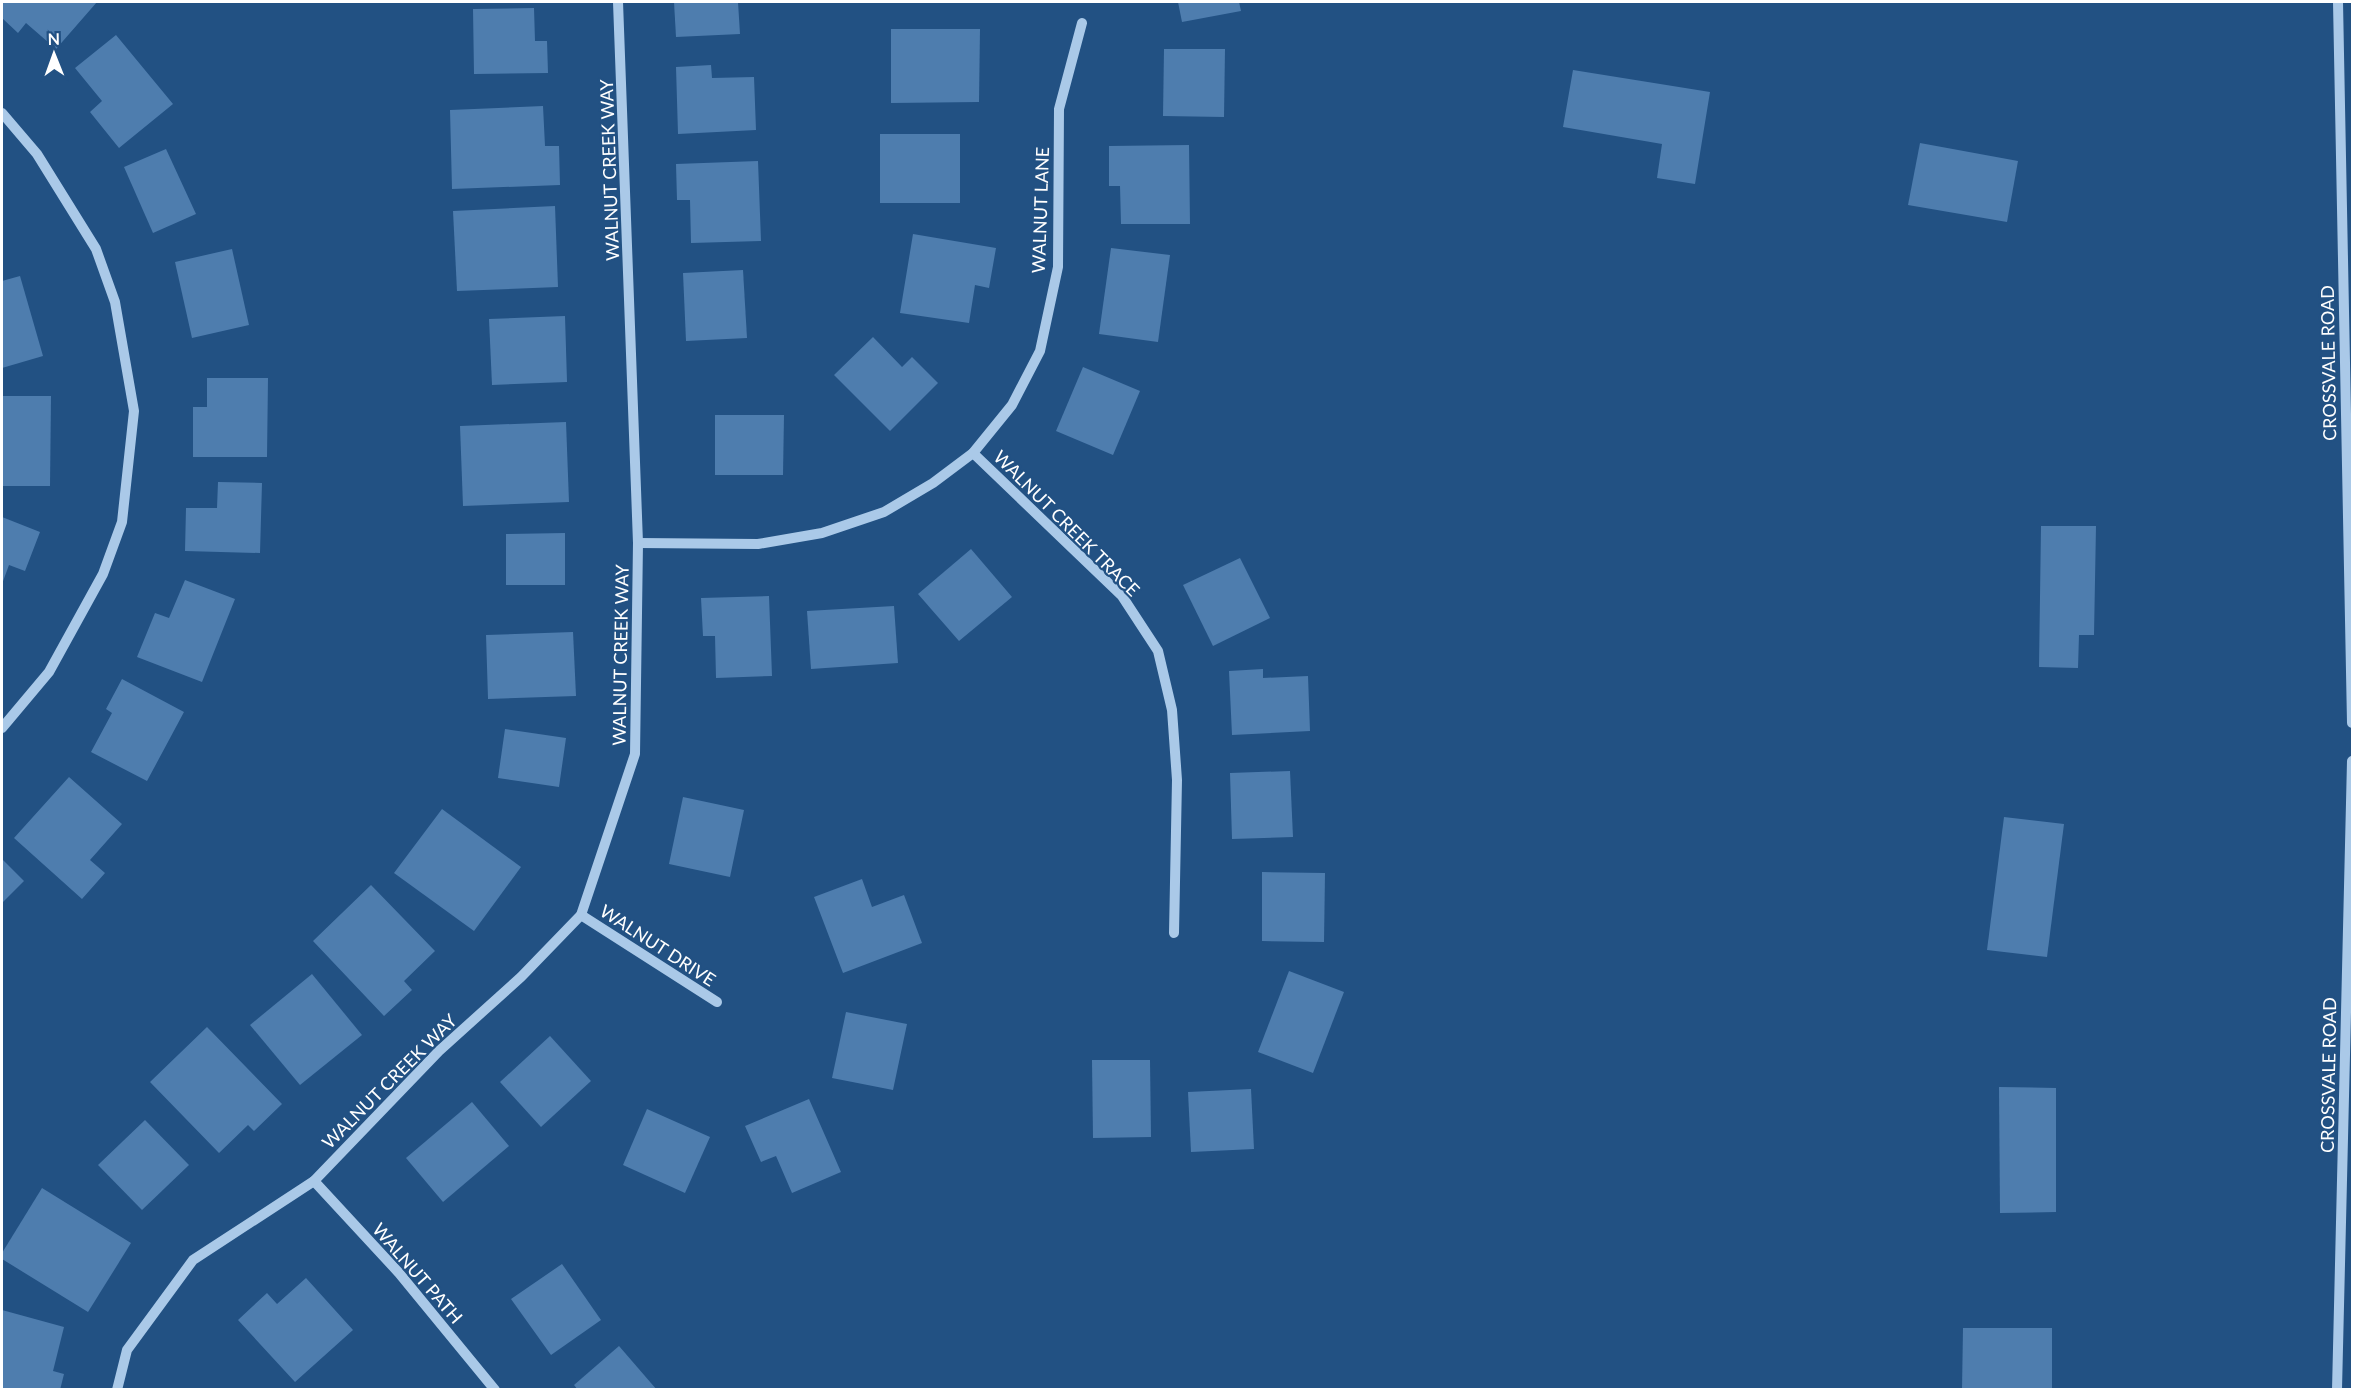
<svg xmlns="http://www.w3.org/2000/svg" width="2354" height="1391" font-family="Lato,sans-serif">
<rect width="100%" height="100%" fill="#225183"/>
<g fill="#4e7dae">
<polygon points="2,2 97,2 56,49 26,23 18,33 2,18"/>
<polygon points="674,2 738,2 740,34 676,37"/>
<polygon points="1178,2 1239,2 1241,11 1182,22"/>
<polygon points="534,8 535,41 547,41 548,73 474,74 473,9"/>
<polygon points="891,29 980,29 979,102 891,103"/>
<polygon points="116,35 173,104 119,148 90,112 102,101 75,68"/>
<polygon points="1164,49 1225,49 1224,117 1163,116"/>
<polygon points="711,65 712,78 754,77 756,130 678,134 676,67"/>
<polygon points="1573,70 1710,92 1695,184 1657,178 1662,144 1563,127"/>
<polygon points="543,106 545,146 559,146 560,185 452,189 450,110"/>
<rect x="880" y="134" width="80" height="69"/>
<polygon points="1920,143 2018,161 2007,222 1908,205"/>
<polygon points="1189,145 1190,224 1121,224 1120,186 1109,186 1109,146"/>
<polygon points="166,149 196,214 153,233 124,167"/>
<polygon points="758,161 761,241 691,243 690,200 677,200 676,164"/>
<polygon points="555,206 558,287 457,291 453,211"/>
<polygon points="913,234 996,248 989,288 975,285 969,323 900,313"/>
<polygon points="1111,248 1170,255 1158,342 1099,334"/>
<polygon points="232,249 249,325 192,338 175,262"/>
<polygon points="743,270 747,338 686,341 683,273"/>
<polygon points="20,276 43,356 2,368 2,281"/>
<polygon points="565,316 567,382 492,385 489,319"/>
<polygon points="873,337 902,367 912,357 938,383 890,431 834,375"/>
<polygon points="1083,367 1140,391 1113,455 1056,431"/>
<polygon points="207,378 268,378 267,457 193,457 193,407 207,407"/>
<polygon points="2,396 51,396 50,486 2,486"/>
<polygon points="715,415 784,415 783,475 715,475"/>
<polygon points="566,422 569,502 463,506 460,426"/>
<polygon points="218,482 262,483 260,553 185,551 186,508 217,508"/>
<polygon points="2,517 40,532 25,571 9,565 2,584"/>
<polygon points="2041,526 2096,526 2094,635 2079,635 2078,668 2039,667"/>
<polygon points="565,533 565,585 506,585 506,534"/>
<polygon points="971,549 1012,597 959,641 918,594"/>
<polygon points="1240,558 1270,618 1213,646 1183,585"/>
<polygon points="185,580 235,599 202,682 137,657 155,613 169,618"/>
<polygon points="769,596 772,676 716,678 715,636 703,636 701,598"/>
<polygon points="894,606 898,663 811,669 807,611"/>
<polygon points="573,632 576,696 488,699 486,635"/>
<polygon points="1263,669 1263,678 1308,676 1310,731 1232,735 1229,671"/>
<polygon points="122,679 184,712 147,781 91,752 112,713 106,709"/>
<polygon points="505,729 566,738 559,787 498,778"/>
<polygon points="1290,771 1293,837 1232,839 1230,773"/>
<polygon points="69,777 122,824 90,860 105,873 82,899 14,838"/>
<polygon points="683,797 744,810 730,877 669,864"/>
<polygon points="442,809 521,867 474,931 394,873"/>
<polygon points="2004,817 2064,824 2047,957 1987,950"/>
<polygon points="2,859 24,881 2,903"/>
<polygon points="1262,872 1325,873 1324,942 1262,941"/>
<polygon points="862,879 872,907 904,895 922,943 843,973 814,897"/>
<polygon points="371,885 435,951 404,981 412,990 384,1016 313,941"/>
<polygon points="1289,971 1344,992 1313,1073 1258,1052"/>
<polygon points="312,974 362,1035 300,1085 250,1025"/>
<polygon points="846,1012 907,1024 893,1090 832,1078"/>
<polygon points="207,1027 282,1104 254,1131 248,1125 219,1153 150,1082"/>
<polygon points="550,1036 591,1081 541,1127 500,1082"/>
<polygon points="1092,1060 1150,1060 1151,1137 1093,1138"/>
<polygon points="1999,1087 2056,1088 2056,1212 2000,1213"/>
<polygon points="1251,1089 1254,1149 1191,1152 1188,1092"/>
<polygon points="809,1099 841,1172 792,1193 776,1156 761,1162 745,1126"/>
<polygon points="472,1102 509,1146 443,1202 406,1158"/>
<polygon points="647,1109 710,1137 685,1193 623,1165"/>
<polygon points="145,1120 189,1165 142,1210 98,1165"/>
<polygon points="42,1188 131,1243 88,1312 2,1259 2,1253"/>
<polygon points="562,1264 601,1320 551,1355 511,1299"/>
<polygon points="306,1278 353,1330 295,1382 238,1320 267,1293 277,1304"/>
<polygon points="2,1310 64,1327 53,1371 64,1374 60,1390 2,1390"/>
<polygon points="1963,1328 2052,1328 2052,1390 1962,1390"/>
<polygon points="619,1346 657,1390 578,1390 574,1385"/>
</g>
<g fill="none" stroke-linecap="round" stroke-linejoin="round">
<g stroke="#aac9e8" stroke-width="10">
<polyline points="2338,2 2352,723"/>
<polyline points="2,113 37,154 96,249 115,302 134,411 122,522 103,574 49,672 2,728"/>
<polyline points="973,453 1122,596 1158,651 1172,710 1177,780 1174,933"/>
<polyline points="638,543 758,544 822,533 884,512 933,483 973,453 1012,405 1040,351 1058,267 1059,109 1082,23"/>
<polyline points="581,915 717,1002"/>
<polyline points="314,1181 399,1273 495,1390"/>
<polyline points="117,1390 127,1350 193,1260 314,1181 439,1051 521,977 581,915 635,754 638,543 618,2"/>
<polyline points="2337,1390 2352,761"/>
</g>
</g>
<g text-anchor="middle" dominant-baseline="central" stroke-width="4.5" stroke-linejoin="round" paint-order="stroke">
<g font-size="18" fill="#fff" stroke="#225183">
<text transform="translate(609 170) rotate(-92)">WALNUT CREEK WAY</text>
<text transform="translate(1040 210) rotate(-88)">WALNUT LANE</text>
<text transform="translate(2328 363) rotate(-91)">CROSSVALE ROAD</text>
<text transform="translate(1067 523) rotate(45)">WALNUT CREEK TRACE</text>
<text transform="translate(620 655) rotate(-89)">WALNUT CREEK WAY</text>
<text transform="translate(658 945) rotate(33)">WALNUT DRIVE</text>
<text transform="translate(2328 1075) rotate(-89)">CROSSVALE ROAD</text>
<text transform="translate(389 1081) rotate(-45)">WALNUT CREEK WAY</text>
<text transform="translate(418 1273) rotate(49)">WALNUT PATH</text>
</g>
</g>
<rect width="2354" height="1391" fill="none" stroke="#ffffff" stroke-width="6"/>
<g transform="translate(54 54) rotate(359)" stroke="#225183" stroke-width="4.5" paint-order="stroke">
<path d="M0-4.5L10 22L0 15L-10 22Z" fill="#ffffff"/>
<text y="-9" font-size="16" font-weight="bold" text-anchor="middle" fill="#ffffff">N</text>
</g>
</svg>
